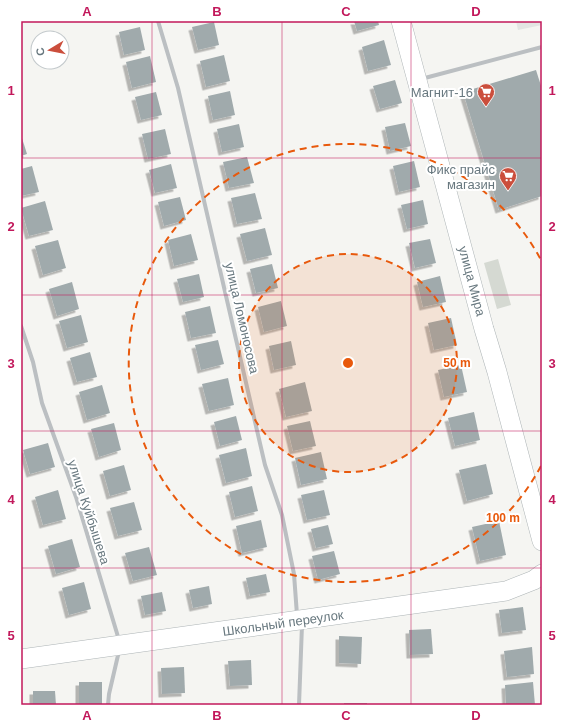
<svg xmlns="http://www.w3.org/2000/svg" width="563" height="726" font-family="Arial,sans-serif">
<defs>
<filter id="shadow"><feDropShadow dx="-3.5" dy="3.5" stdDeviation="0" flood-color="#0004"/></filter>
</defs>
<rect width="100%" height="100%" fill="#f5f5f2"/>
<polygon fill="#e3e5e3" points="516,21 542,21 542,25 518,30"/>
<polygon fill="#d5d9d2" points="498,259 511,305 497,309 484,263"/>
<g fill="#a0aaac" filter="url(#shadow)">
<polygon points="354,21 378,21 379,25 357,31"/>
<polygon points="214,22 219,45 198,50 192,27"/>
<polygon points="140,27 145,50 124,55 119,32"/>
<polygon points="384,40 391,65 368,71 362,47"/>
<polygon points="224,55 230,81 206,87 200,61"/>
<polygon points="150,56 156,82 132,88 126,62"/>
<polygon points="536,70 542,89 542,196 499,210 463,92"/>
<polygon points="395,80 402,103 380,109 373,86"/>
<polygon points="230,91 235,115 213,120 208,96"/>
<polygon points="156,92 162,115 141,120 135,97"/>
<polygon points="405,123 411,146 390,151 385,127"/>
<polygon points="239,124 244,147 222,152 217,129"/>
<polygon points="165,129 171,154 148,159 142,134"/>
<polygon points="21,135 27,154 21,156"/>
<polygon points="247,157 254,183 229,188 223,162"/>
<polygon points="414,161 420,187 399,192 393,166"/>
<polygon points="171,164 177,188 155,193 149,170"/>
<polygon points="32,166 39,192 21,196 21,169"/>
<polygon points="255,193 262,219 237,224 231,198"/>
<polygon points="180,197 186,220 164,226 158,202"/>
<polygon points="423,200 428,224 407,229 401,205"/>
<polygon points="45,201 53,230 29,236 21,208"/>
<polygon points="265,228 272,255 247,261 240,234"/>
<polygon points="191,234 198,260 174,266 168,240"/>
<polygon points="430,239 436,263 415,268 409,243"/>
<polygon points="58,240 66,268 43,275 35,246"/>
<polygon points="272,264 278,288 256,293 250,269"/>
<polygon points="199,274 204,297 183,302 177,279"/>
<polygon points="440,276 446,302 423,307 417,282"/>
<polygon points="72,282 79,309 57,316 49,289"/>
<polygon points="281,301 287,326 264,332 258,307"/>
<polygon points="210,306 216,333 191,338 185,312"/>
<polygon points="81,315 88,342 67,348 59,321"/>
<polygon points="451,318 457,345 434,350 428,323"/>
<polygon points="218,340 224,364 201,370 195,345"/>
<polygon points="291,341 296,365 274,370 269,346"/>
<polygon points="90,352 97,377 77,382 70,358"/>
<polygon points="461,365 467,392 444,397 438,370"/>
<polygon points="228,378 234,405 209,411 202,384"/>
<polygon points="305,382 312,411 286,417 279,389"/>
<polygon points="102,385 110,413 87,420 79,392"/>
<polygon points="474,412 480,440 455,446 448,418"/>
<polygon points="236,416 242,440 220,446 214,422"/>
<polygon points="310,421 316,446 293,451 287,426"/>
<polygon points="114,423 121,450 99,457 91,429"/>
<polygon points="48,443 55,467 30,474 23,450"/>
<polygon points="246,448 252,476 226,483 219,455"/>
<polygon points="321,452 327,479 301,485 295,458"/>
<polygon points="486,464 493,494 467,501 459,470"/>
<polygon points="124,465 131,490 110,496 103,471"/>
<polygon points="252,486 258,511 235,517 229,492"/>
<polygon points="58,490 66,519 43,525 35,497"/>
<polygon points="324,490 330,515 307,520 301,495"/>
<polygon points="134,502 142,530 118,536 110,508"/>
<polygon points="261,520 267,547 242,553 236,526"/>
<polygon points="499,521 506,555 480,561 472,527"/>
<polygon points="328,525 333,544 316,548 311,529"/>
<polygon points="72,539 80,567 56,574 48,546"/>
<polygon points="149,547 157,575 133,581 125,553"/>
<polygon points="334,551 340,574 318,580 312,556"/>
<polygon points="266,574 270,592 250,596 246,578"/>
<polygon points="84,582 91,609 69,615 62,588"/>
<polygon points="209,586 212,604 193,608 189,590"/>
<polygon points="162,592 166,611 145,615 141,596"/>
<polygon points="523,607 526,630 502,633 499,610"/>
<polygon points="431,629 433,654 410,655 409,630"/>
<polygon points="339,636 362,637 361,664 339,663"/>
<polygon points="532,647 534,674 507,677 504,651"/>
<polygon points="251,660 252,685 230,686 228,661"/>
<polygon points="184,667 185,693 162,694 161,668"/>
<rect x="79" y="682" width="23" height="23"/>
<polygon points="533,682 535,705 506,705 505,685"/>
<polygon points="33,691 55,691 56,705 33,705"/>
<rect x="344" y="703" width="23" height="2"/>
</g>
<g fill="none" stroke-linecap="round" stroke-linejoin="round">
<g stroke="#adb4b6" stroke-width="20">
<g id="secondary">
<polyline points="401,21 484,329 497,372 542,541"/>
<polyline points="21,659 506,591 534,580 542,574"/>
</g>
</g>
<g stroke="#bbbfc2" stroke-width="4">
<polyline points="158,21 178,88 265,465 282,515 294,574 297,615"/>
<polyline points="421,79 542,47"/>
<polyline points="21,326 33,362 42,403 76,497 119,640"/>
<polyline points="108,705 109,694 119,651"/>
<polyline points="299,705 302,625"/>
</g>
<use href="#secondary" stroke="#fff" stroke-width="19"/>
</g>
<path fill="none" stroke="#c2185b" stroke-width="1" stroke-opacity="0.55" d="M152,21v684M282,21v684M411,21v684M21,158h521M21,295h521M21,431h521M21,568h521"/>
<circle cx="348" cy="363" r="109" fill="#e8590c" fill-opacity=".12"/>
<g fill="none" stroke="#e8590c" stroke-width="2" stroke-dasharray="7 5">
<circle cx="348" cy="363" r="109"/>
<path d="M541 466A219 219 0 1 1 541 260"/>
</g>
<defs>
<g id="supermarket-pin" transform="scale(0.9)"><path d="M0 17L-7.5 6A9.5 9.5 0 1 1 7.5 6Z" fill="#cb4e3c" stroke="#fff"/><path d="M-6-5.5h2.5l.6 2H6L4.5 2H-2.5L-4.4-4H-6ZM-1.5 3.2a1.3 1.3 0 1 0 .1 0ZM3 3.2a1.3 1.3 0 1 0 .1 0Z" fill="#fff"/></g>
</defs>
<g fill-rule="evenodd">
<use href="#supermarket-pin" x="486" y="92"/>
<use href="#supermarket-pin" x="508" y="176"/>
</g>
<g text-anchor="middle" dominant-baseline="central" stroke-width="4" stroke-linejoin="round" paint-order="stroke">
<g font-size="13" fill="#68787f" stroke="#fff" text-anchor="end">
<text x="473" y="92">Магнит-16</text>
<text x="495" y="169">Фикс прайс<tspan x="495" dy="15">магазин</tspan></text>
</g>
<g font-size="13" fill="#68787f" stroke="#fff">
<text transform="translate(472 281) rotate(75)">улица Мира</text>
<text transform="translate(242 318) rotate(77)">улица Ломоносова</text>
<text transform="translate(89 512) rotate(72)">улица Куйбышева</text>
<text transform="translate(283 623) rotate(-8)">Школьный переулок</text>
</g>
</g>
<circle cx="348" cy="363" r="6" fill="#e8590c" stroke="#fff" stroke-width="2"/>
<g font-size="12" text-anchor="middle" font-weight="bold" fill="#e8590c" stroke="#fff" stroke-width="4" stroke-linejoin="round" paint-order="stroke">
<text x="457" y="367">50 m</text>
<text x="503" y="522">100 m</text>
</g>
<rect width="563" height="726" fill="none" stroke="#ffffff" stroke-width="44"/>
<g transform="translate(50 50) rotate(260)"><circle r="19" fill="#ffffff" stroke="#c3c9cc"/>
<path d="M0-3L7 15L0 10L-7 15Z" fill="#cb4e3c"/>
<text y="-6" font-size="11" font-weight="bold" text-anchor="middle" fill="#68787f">С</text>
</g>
<rect x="22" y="22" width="519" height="682" fill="none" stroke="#c2185b" stroke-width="1.5"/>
<g font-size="13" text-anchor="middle" font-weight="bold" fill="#c2185b">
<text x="87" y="16">A</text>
<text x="217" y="16">B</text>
<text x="346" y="16">C</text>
<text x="476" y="16">D</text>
<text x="11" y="95">1</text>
<text x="552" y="95">1</text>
<text x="11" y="231">2</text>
<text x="552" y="231">2</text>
<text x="11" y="368">3</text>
<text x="552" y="368">3</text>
<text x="11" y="504">4</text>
<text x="552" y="504">4</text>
<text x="11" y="640">5</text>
<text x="552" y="640">5</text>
<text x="87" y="720">A</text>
<text x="217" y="720">B</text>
<text x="346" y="720">C</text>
<text x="476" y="720">D</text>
</g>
</svg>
